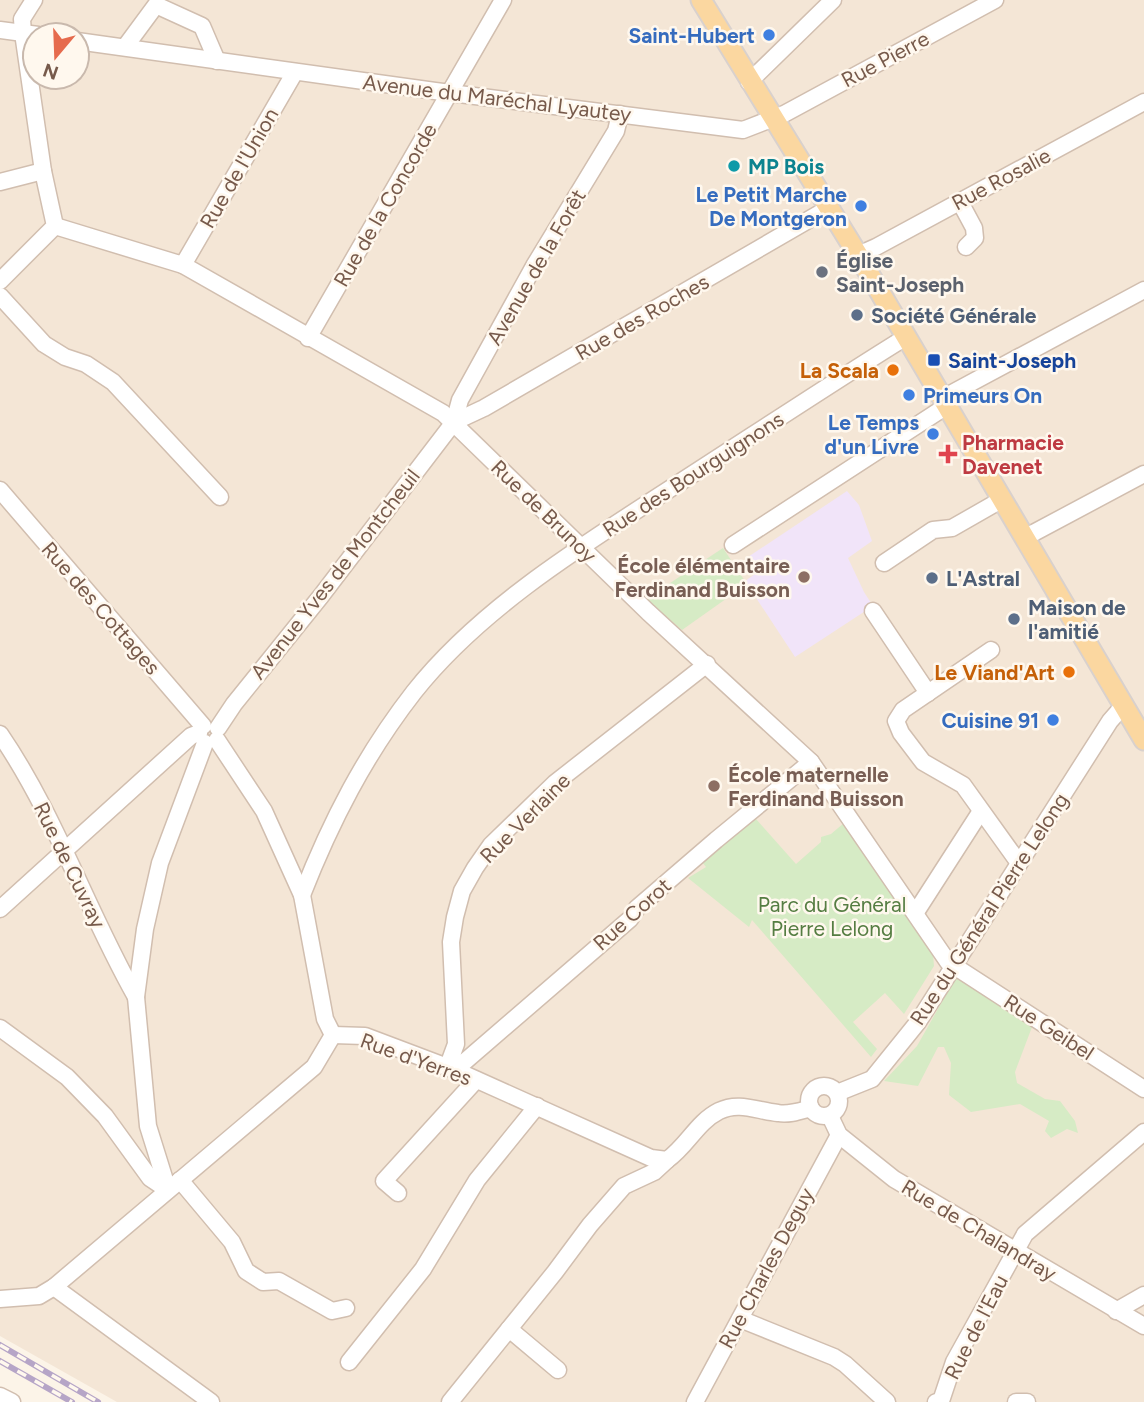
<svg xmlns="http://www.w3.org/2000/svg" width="1144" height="1402" font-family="Figtree,sans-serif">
<rect width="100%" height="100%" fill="#fcf4e8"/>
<path fill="#f4e6d6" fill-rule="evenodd" d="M0,0h1144v1402h-1027l-117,-66zM35,35h42v42h-42z"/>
<polygon fill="#f1e4f9" points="847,491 859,505 872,541 848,558 864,592 873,606 795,657 745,581 758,572 748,557"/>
<g fill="#d6ebc5">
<polygon points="723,548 747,584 682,630 646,599"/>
<polygon points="756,819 796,864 821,842 821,837 831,834 844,823 933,954 934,966 904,1014 885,993 853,1022 877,1049 871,1057 752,920 749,927 688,878 706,867 702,862"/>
<polygon points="956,977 1032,1027 1015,1072 1017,1083 1045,1099 1060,1101 1075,1121 1078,1133 1067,1129 1051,1138 1045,1131 1049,1121 1020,1104 971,1112 949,1095 951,1063 944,1047 938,1047 918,1086 884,1081 917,1046"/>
</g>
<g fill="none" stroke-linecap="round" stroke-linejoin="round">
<g stroke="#d1beaf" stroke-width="19">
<g id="minor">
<polyline points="0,30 38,35"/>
<polyline points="77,41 435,91 743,130 784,114 995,0"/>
<polyline points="125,47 156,5 202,26 217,61"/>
<polyline points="749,82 833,0"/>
<polyline points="0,182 43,171"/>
<polyline points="960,202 974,228 975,238 966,247"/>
<polyline points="55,226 183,265 443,413 648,612 811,762 948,962 1144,1089"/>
<polyline points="858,255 876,247 1144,102"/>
<polyline points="183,265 295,72"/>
<polyline points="0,281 55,226 43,171 23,33 22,19 34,0"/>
<polyline points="0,296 44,344 65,357 86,364 113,382 220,497"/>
<polyline points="308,338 503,0"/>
<polyline points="941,399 1144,290"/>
<polyline points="454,422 484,408 829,208"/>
<polyline points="0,490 203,726"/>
<polyline points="1024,538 1144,474"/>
<polyline points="733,545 945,407"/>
<polyline points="884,563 933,530 952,528 1001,500"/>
<polyline points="873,611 928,693"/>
<polyline points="991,650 903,710 896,721 901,733 923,762 963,785 1019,863"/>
<polyline points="707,664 555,783 491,845 475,868 462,891 455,917 451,942 456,1044 449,1063 455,1070 630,919 637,908 716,840 811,762"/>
<polyline points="218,728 234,704 321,596 454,422 460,400 534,266 616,131 620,114"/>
<path d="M0,734c56,82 87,177 136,263"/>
<polyline points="217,740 264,811 302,895 325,1019 333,1035"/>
<path d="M302,895c29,-74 63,-140 112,-203 68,-86 174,-150 265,-209 76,-49 151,-99 227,-146"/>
<polyline points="0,909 191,736 199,733"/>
<polyline points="916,912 981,811"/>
<polyline points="0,1028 67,1077 105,1116 150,1178 168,1190"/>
<path d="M333,1035l32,1 90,34 196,88 16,2c20,-14 30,-38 52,-49 20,-10 38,0 59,2 11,2 22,-2 33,-5"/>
<circle cx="824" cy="1101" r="15"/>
<polyline points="837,1093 872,1079 918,1022 1110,721 1124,705"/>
<polyline points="830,1116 839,1135 894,1179 1144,1326"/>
<polyline points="180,1180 232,1242 246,1271 263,1282 279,1281 332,1311 346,1308"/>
<polyline points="168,1190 148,1126 136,997 145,929 160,863 205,743"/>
<polyline points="398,1193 384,1181 476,1080"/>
<polyline points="54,1287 211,1402"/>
<polyline points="0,1299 39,1296 54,1287 314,1067 333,1035"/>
<polyline points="1116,1311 1144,1295"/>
<polyline points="740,1319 834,1357 845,1364 887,1402"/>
<polyline points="509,1329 558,1370"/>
<polyline points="349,1362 423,1269 477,1180 537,1106"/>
<polyline points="0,1396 12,1402"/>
<polyline points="450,1402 555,1272 590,1225 624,1186 654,1172 667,1160"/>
<polyline points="695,1402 839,1135"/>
<polyline points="936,1402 941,1401 954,1362 1025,1234 1144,1132"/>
<polyline points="1016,1402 1027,1402"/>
</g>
</g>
<g stroke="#d9d1cd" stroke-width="23">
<polyline id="major" points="701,0 858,255 1144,740"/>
</g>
<use href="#minor" stroke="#fff" stroke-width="16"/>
<use href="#major" stroke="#fbd7a0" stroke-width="19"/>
<g stroke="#b6a5c7" stroke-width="6">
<g id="rail">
<polyline points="0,1345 98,1402"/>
<polyline points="0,1361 72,1402"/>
</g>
</g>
<use href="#rail" stroke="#fff8ee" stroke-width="3.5" stroke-dasharray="10" stroke-linecap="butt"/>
</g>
<g fill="#3f7fe0" stroke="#fff8ee" stroke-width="2.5">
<circle cx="769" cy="35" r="7"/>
<circle cx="861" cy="206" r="7"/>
<circle cx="909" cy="395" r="7"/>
<circle cx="933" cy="434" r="7"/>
<circle cx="1053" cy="720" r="7"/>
</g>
<circle fill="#0f9aa8" stroke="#fff8ee" stroke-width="2.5" cx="734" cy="166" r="7"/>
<circle fill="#6b7280" stroke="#fff8ee" stroke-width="2.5" cx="822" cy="272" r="7"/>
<g fill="#5c6f8a" stroke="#fff8ee" stroke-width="2.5">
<circle cx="857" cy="315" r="7"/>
<circle cx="932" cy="578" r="7"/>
<circle cx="1014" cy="619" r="7"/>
</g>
<rect fill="#1a4fb4" stroke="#fff8ee" stroke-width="2.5" x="927" y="353" width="14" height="14" rx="3.5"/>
<g fill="#e8710a" stroke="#fff8ee" stroke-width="2.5">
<circle cx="893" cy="370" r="7"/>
<circle cx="1069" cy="672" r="7"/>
</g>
<path fill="#e0444e" stroke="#fff8ee" stroke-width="2.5" d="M944.5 443.5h7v7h7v7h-7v7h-7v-7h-7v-7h7z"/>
<g fill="#8d6e63" stroke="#fff8ee" stroke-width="2.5">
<circle cx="804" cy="577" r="7"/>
<circle cx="714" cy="786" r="7"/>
</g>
<g text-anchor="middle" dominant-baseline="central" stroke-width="5" stroke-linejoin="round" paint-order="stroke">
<g font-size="21" font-weight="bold" fill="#366cbe" stroke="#fff8ee" text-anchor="end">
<text x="755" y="35">Saint-Hubert</text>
<text x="847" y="194">Le Petit Marche<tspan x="847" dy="24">De Montgeron</tspan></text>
<text x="923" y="395" text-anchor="start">Primeurs On</text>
<text x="919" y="422">Le Temps<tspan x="919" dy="24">d'un Livre</tspan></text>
<text x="1039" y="720">Cuisine 91</text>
</g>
<g font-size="21" fill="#775a4b" stroke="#fff8ee">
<text transform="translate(885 59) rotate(-28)">Rue Pierre</text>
<text transform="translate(497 98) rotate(7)">Avenue du Maréchal Lyautey</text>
<text transform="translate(239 168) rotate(-60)">Rue de l'Union</text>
<text transform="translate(1001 179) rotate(-28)">Rue Rosalie</text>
<text transform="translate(385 205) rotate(-60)">Rue de la Concorde</text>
<text transform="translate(536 267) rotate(-60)">Avenue de la Forêt</text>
<text transform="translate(642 317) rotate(-30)">Rue des Roches</text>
<text transform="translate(693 474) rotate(-33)">Rue des Bourguignons</text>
<text transform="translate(544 511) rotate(44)">Rue de Brunoy</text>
<text transform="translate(335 574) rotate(-52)">Avenue Yves de Montcheuil</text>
<text transform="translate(101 608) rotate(49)">Rue des Cottages</text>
<text transform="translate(525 818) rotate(-45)">Rue Verlaine</text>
<text transform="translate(70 865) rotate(64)">Rue de Cuvray</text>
<text transform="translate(989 909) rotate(-57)">Rue du Général Pierre Lelong</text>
<text transform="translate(632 914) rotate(-42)">Rue Corot</text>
<text transform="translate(1049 1027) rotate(33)">Rue Geibel</text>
<text transform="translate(416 1059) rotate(20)">Rue d'Yerres</text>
<text transform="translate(979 1230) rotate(31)">Rue de Chalandray</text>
<text transform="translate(766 1268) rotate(-62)">Rue Charles Deguy</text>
<text transform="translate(976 1327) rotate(-63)">Rue de l'Eau</text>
</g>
<g font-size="21" font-weight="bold" fill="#0d838f" stroke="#fff8ee" text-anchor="start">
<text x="748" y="166">MP Bois</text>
</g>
<g font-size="21" font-weight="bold" fill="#5b616d" stroke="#fff8ee" text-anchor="start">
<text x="836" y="260">Église<tspan x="836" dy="24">Saint-Joseph</tspan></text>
</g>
<g font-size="21" font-weight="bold" fill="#4e5e75" stroke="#fff8ee" text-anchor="start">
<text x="871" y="315">Société Générale</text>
<text x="946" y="578">L'Astral</text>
<text x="1028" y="607">Maison de<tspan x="1028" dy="24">l'amitié</tspan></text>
</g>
<g font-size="21" font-weight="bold" fill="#164399" stroke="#fff8ee" text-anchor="start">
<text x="948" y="360">Saint-Joseph</text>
</g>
<g font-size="21" font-weight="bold" fill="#c56008" stroke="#fff8ee" text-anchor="end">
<text x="879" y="370">La Scala</text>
<text x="1055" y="672">Le Viand'Art</text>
</g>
<g font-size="21" font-weight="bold" fill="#be3a42" stroke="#fff8ee" text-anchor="start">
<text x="962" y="442">Pharmacie<tspan x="962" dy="24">Davenet</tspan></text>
</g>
<g font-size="21" font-weight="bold" fill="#785e54" stroke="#fff8ee" text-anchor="end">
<text x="790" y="565">École élémentaire<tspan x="790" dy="24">Ferdinand Buisson</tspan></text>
<text x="728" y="774" text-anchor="start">École maternelle<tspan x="728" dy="24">Ferdinand Buisson</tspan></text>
</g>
<g font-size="21" fill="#557d42" stroke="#fff8ee">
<text x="832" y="904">Parc du Général<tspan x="832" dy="24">Pierre Lelong</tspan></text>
</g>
</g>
<g transform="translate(56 56) rotate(199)"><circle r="33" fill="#fff8ee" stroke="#c9b9ad" stroke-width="2"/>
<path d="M0-5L12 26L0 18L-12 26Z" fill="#e66b4d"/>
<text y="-10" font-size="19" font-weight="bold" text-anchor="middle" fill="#775a4b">N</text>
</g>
</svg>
